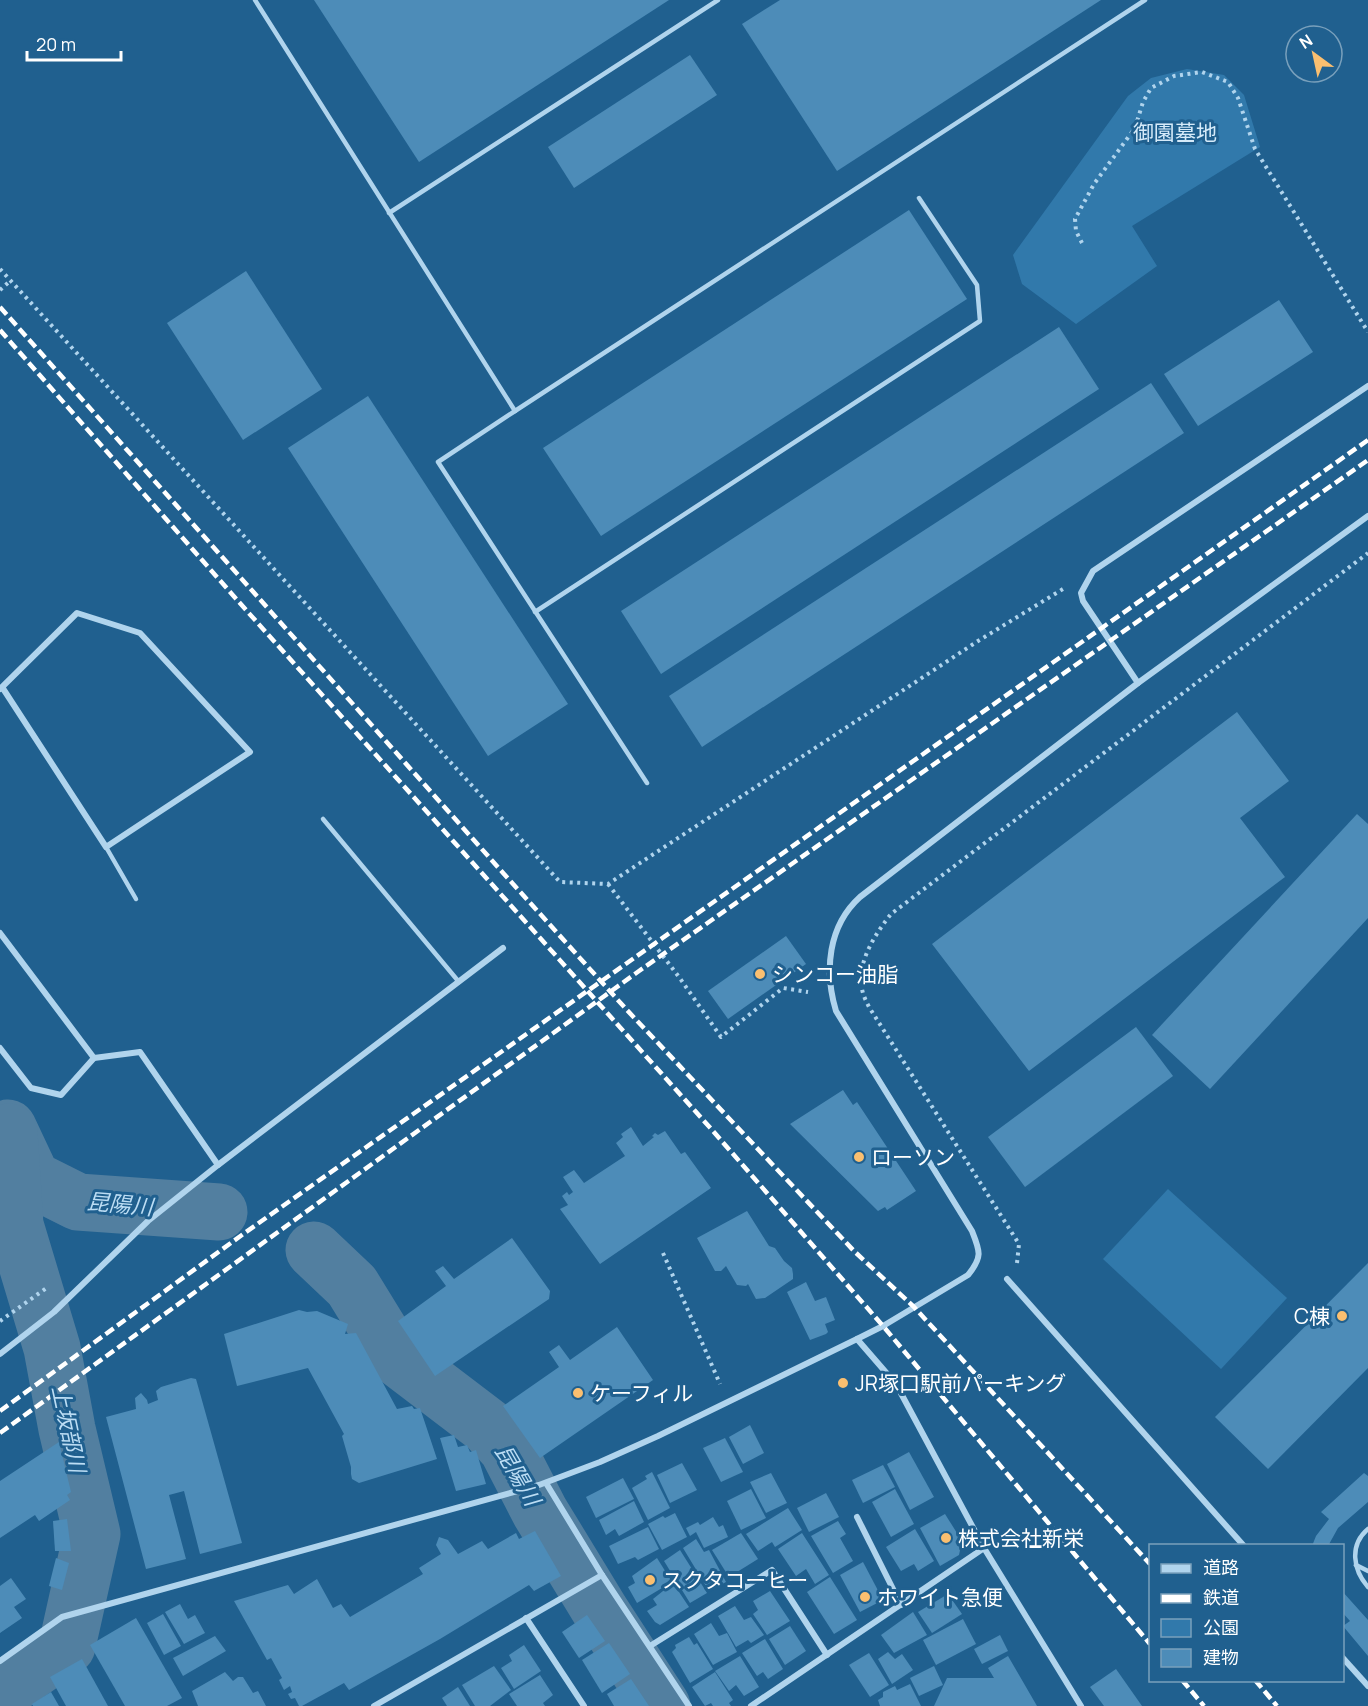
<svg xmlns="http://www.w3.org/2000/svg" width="1368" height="1706" font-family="Manrope,'Noto Sans JP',sans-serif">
<rect width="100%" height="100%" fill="#20608f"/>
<g fill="#3179ab">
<polygon points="1187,69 1224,75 1244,95 1260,147 1132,226 1157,266 1076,324 1022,284 1013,255 1128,96 1151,78"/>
<polygon points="1168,1189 1287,1298 1221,1369 1103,1259"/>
</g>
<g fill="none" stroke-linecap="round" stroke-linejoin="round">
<g stroke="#527fa0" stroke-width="57">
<polyline points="8,1128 32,1179 78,1202 219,1212"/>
<polyline points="314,1250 352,1286 395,1356 487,1426 507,1448 540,1512 601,1612 662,1706"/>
<polyline points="0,1693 67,1646 92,1534 67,1429 52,1348 15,1225 9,1132"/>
</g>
</g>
<g fill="#4d8cb8">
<polygon points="314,0 669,0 419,162"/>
<polygon points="780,0 1101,0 837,171 742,24"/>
<polygon points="690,55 717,95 574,188 548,147"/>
<polygon points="1150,123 1158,127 1151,142 1144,139"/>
<polygon points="909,210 967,299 601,536 543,448"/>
<polygon points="246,271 322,389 243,440 167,323"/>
<polygon points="1279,300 1313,352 1198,426 1164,374"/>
<polygon points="1059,327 1099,389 661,674 621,611"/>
<polygon points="1151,383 1184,433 702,747 669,696"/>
<polygon points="368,396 568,704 488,756 288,448"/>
<polygon points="1237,712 1289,781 1240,818 1285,877 1029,1071 932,944"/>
<polygon points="1357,814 1368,824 1368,918 1210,1089 1152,1035"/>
<polygon points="786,936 806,964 728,1019 708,991"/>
<polygon points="1136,1027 1173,1076 1025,1187 988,1137"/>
<polygon points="843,1090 853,1105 857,1102 916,1191 887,1210 885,1207 878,1211 790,1124"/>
<polygon points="631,1127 643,1146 654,1137 652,1136 655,1133 658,1135 665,1131 681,1154 685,1152 711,1188 600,1264 560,1209 568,1205 562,1196 567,1192 569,1195 573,1192 563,1177 574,1170 584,1183 625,1156 616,1143 623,1137 621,1134"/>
<polygon points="747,1211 769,1246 775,1248 784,1261 792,1268 793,1274 793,1279 765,1298 756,1299 748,1284 746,1286 737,1285 726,1266 721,1271 715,1271 697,1238"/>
<polygon points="512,1238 550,1291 549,1299 435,1376 398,1321 446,1286 435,1271 443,1266 454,1279"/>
<polygon points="1368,1263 1368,1368 1268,1469 1215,1417"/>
<polygon points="806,1282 815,1301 826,1297 835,1320 825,1324 828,1332 826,1334 810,1340 787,1292"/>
<polygon points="299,1310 307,1312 317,1311 348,1324 345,1334 356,1333 397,1409 412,1406 414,1409 420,1408 437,1459 359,1483 352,1479 351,1474 351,1467 342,1436 344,1434 308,1368 237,1386 224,1334"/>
<polygon points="617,1327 653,1380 540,1458 503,1406 559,1367 549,1352 559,1345 570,1360"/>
<polygon points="191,1378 196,1379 242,1543 200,1554 184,1491 169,1495 186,1559 146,1569 106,1417 136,1409 135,1398 141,1393 147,1400 148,1404 158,1400 156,1391 161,1387"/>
<polygon points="750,1425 764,1453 743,1464 729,1437"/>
<polygon points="454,1435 458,1447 467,1445 470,1452 476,1450 486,1484 456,1491 440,1438"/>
<polygon points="725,1438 743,1472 721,1482 703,1448"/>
<polygon points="59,1442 71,1492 67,1495 70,1500 39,1521 35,1515 0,1538 0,1481"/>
<polygon points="909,1452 934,1497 910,1510 887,1464"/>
<polygon points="682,1463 697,1490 670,1503 657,1475"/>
<polygon points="883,1465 895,1487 863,1503 852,1480"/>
<polygon points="652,1472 670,1508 648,1520 632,1488 647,1479 645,1476"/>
<polygon points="771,1473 787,1503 766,1513 750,1482"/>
<polygon points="1364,1473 1368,1476 1368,1502 1338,1528 1328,1546 1312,1546 1316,1536 1329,1519 1321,1512"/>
<polygon points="623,1478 634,1499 596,1518 586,1497"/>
<polygon points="751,1489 766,1518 741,1530 727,1501"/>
<polygon points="895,1489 914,1524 891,1537 872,1502"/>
<polygon points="826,1493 839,1517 809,1532 797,1508"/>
<polygon points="634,1501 644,1522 619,1536 615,1529 606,1535 599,1520"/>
<polygon points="788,1508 802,1530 775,1547 772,1542 758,1551 746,1534"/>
<polygon points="675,1513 687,1537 662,1550 648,1524 663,1516 665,1518"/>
<polygon points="945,1514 962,1541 959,1555 940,1566 920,1528"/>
<polygon points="713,1517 719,1527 723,1525 728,1537 704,1548 696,1532 690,1536 686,1528 698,1522 700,1525"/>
<polygon points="67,1519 71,1551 55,1551 53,1521"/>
<polygon points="838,1521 846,1534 840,1538 853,1561 833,1573 811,1536"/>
<polygon points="648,1527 659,1549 638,1560 635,1557 618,1564 609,1546"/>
<polygon points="915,1529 934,1561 918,1571 914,1564 901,1571 886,1547"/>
<polygon points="535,1531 561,1576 534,1591 529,1585 440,1639 349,1690 344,1683 302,1706 299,1706 295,1698 291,1699 288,1694 292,1692 290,1686 284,1690 279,1680 282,1678 271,1658 267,1660 234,1601 288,1585 294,1594 317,1579 333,1608 341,1604 350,1617 423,1574 419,1568 441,1554 436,1545 439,1537 448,1540 458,1554 482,1541 488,1549 516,1533 519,1539"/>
<polygon points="741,1533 758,1559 729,1577 712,1550"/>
<polygon points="802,1533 829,1575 815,1584 806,1569 796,1576 778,1549"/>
<polygon points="696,1539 704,1552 709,1550 726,1582 709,1591 683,1548"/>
<polygon points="680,1550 707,1593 690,1603 664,1561"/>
<polygon points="56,1558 69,1563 62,1590 49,1586"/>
<polygon points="657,1558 672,1582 637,1603 628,1587 635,1583 632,1576"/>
<polygon points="863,1562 883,1600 860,1612 840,1575"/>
<polygon points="830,1577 857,1620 834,1634 807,1592"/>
<polygon points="11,1578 26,1599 14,1607 22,1618 0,1633 0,1586"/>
<polygon points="673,1583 689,1607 660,1625 655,1622 647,1611 657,1605 653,1599"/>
<polygon points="770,1591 790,1621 767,1635 753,1614 758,1610 753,1601"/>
<polygon points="1342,1591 1368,1620 1368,1656 1343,1626 1350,1621 1342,1612"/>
<polygon points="948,1594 962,1614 932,1633 918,1612"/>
<polygon points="180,1604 188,1619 195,1615 205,1633 184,1644 165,1612"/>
<polygon points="735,1606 744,1620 751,1617 764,1635 751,1643 748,1640 736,1647 718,1616"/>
<polygon points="913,1612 927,1635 894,1653 881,1635"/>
<polygon points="163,1614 181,1646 164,1655 147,1623"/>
<polygon points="587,1615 605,1641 579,1658 562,1632"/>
<polygon points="136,1618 182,1698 167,1706 125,1706 90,1645"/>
<polygon points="963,1619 976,1644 936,1665 923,1640"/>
<polygon points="711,1623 719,1636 727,1633 737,1652 713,1665 694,1634"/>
<polygon points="790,1626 806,1651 785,1665 769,1639"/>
<polygon points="1000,1635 1008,1651 982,1664 974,1649"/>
<polygon points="215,1636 226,1651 183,1676 173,1658"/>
<polygon points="689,1637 694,1645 697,1643 713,1669 690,1683 672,1652 676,1648 675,1645"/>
<polygon points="765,1639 783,1669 768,1679 763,1672 757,1676 742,1653"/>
<polygon points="609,1643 630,1674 602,1693 582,1660"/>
<polygon points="524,1645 541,1671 514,1689 501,1668 512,1661 509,1655"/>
<polygon points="888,1652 895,1659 902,1654 913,1670 892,1684 878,1659"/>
<polygon points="869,1653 889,1685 870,1697 849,1665"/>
<polygon points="740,1656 759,1687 744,1696 736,1685 729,1691 715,1671"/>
<polygon points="1008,1656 1037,1706 934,1706 947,1678 994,1678 988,1668"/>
<polygon points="82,1659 108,1706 66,1706 50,1677"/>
<polygon points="494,1666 511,1690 490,1706 475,1706 462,1685"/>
<polygon points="934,1666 943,1685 919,1696 910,1678"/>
<polygon points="1116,1669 1142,1706 1104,1706 1090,1687"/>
<polygon points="225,1672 233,1681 238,1677 243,1677 253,1693 258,1691 266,1706 198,1706 192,1691"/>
<polygon points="715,1672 733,1700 729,1703 731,1706 713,1706 711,1703 705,1706 692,1687"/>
<polygon points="540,1675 553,1695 543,1703 545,1706 517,1706 509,1694"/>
<polygon points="631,1679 649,1706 614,1706 607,1694"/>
<polygon points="910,1684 921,1706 880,1706 878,1700 883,1697 883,1692 895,1686 897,1690"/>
<polygon points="458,1687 470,1706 447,1706 442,1698"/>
<polygon points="51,1692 59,1706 33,1706 32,1704"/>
</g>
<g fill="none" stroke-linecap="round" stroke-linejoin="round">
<g stroke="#b0d4ed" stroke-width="4" stroke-dasharray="3 4.5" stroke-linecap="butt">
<polyline points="1082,243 1076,231 1075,219 1094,184 1135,128 1143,102 1151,88 1174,76 1202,72 1228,82 1238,98 1255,149 1368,332"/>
<polyline points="0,269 560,882 608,884 978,641 1063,589"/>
<polyline points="0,290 10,281"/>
<polyline points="608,884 679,977 721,1037 783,988 808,992"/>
<polyline points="663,1253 720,1384"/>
<path d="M1017,1263l2,-19 -150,-237c-3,-6 -6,-12 -7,-18 -6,-26 14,-56 29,-75l477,-361"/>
<polyline points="0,1321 48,1287"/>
</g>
<g stroke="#b0d4ed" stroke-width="4.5">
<polyline points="255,0 515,411 438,462 647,783"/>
<polyline points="389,213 718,0"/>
<polyline points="515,411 1145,0"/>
<polyline points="535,612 980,321 977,285 919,198"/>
<polyline points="323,819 459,982"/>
<polyline points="106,847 136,899"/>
<path d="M1368,1529c-19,16 -15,41 0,58"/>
<polyline points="1356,1565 1368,1571"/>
</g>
<g stroke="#b0d4ed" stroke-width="6">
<polyline points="1138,683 1083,601 1081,593 1093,571 1368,386"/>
<polyline points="0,689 77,613 140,633 250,752 106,847 2,687"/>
<polyline points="0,933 94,1058"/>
<polyline points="0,1048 31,1088 61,1095 94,1058 140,1052 218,1165"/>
<polyline points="1007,1279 1244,1546"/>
<polyline points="857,1339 896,1384 984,1548 1081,1706"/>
<polyline points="0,1354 54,1312 148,1221 218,1165 503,948"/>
<polyline points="546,1483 602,1575 689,1706"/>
<polyline points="857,1517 901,1605"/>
<polyline points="526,1618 584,1706"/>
<polyline points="650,1646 772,1570 827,1655"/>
<polyline points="1342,1657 1368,1686"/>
<path d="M0,1661l62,-44 477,-132 61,-23 58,-26 199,-97 26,-13 85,-51c15,-18 12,-24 4,-44l-136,-220c-12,-40 -8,-85 24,-114l278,-214 230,-167"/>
<polyline points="374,1706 602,1575"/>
<polyline points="751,1706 984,1548"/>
</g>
<g stroke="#fff" stroke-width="4.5" stroke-dasharray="10 4.5" stroke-linecap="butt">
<polyline points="0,307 504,874 626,1009 854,1251 914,1307 1150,1564"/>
<polyline points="0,330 238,601 713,1131 883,1326 1150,1644"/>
<polyline points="0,1411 246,1232 1368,440"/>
<polyline points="0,1433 639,971 1368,460"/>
<polyline points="1182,1680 1204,1706"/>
<polyline points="1255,1680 1277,1706"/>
</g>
</g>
<g fill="#fabf70" stroke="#20608f" stroke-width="2">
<circle cx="760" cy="974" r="6"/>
<circle cx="859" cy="1157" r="6"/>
<circle cx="1342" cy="1316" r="6"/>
<circle cx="843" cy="1383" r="6"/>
<circle cx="578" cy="1393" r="6"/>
<circle cx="946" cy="1538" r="6"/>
<circle cx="650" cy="1580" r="6"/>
<circle cx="865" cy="1597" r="6"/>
</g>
<g text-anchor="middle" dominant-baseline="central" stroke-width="6" stroke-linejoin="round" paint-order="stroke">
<g font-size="21" fill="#d5eaf9" stroke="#20608f">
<text x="1175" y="132">御園墓地</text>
</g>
<g font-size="21" fill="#fff" stroke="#20608f" text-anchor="start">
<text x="772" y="974">シンコー油脂</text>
<text x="871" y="1157">ローソン</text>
<text x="1330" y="1316" text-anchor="end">C棟</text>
<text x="855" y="1383">JR塚口駅前パーキング</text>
<text x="590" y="1393">ケーフィル</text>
<text x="958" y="1538">株式会社新栄</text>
<text x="662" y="1580">スクタコーヒー</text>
<text x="877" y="1597">ホワイト急便</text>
</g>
<g font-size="22" font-style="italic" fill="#bcddf4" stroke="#20608f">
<text transform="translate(120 1204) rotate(5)">昆陽川</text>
<text transform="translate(69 1429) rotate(78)">上坂部川</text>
<text transform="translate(518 1475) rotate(60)">昆陽川</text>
</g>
</g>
<rect x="1149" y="1544" width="195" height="138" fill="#20608f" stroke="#79a0bc" stroke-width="1.5"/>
<rect x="1161" y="1564" width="30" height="9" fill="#b0d4ed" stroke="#79a0bc" stroke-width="1.5"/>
<text x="1203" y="1574" font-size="18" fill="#ffffff">道路</text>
<rect x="1161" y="1594" width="30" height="9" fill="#ffffff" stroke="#79a0bc" stroke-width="1.5"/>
<text x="1203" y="1604" font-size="18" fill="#ffffff">鉄道</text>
<rect x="1161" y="1619" width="30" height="18" fill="#3179ab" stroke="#79a0bc" stroke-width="1.5"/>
<text x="1203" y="1634" font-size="18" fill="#ffffff">公園</text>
<rect x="1161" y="1649" width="30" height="18" fill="#4d8cb8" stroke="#79a0bc" stroke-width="1.5"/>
<text x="1203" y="1664" font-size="18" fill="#ffffff">建物</text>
<g transform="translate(1314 54) rotate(327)"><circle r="28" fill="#20608f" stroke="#79a0bc" stroke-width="1.5"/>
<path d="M0-4.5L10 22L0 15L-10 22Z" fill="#fabf70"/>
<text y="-9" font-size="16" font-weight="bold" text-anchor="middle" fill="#ffffff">N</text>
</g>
<path d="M27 51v9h94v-9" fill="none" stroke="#ffffff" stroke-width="3"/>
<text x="36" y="51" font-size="18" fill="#ffffff" stroke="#20608f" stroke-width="4.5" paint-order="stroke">20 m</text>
</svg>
